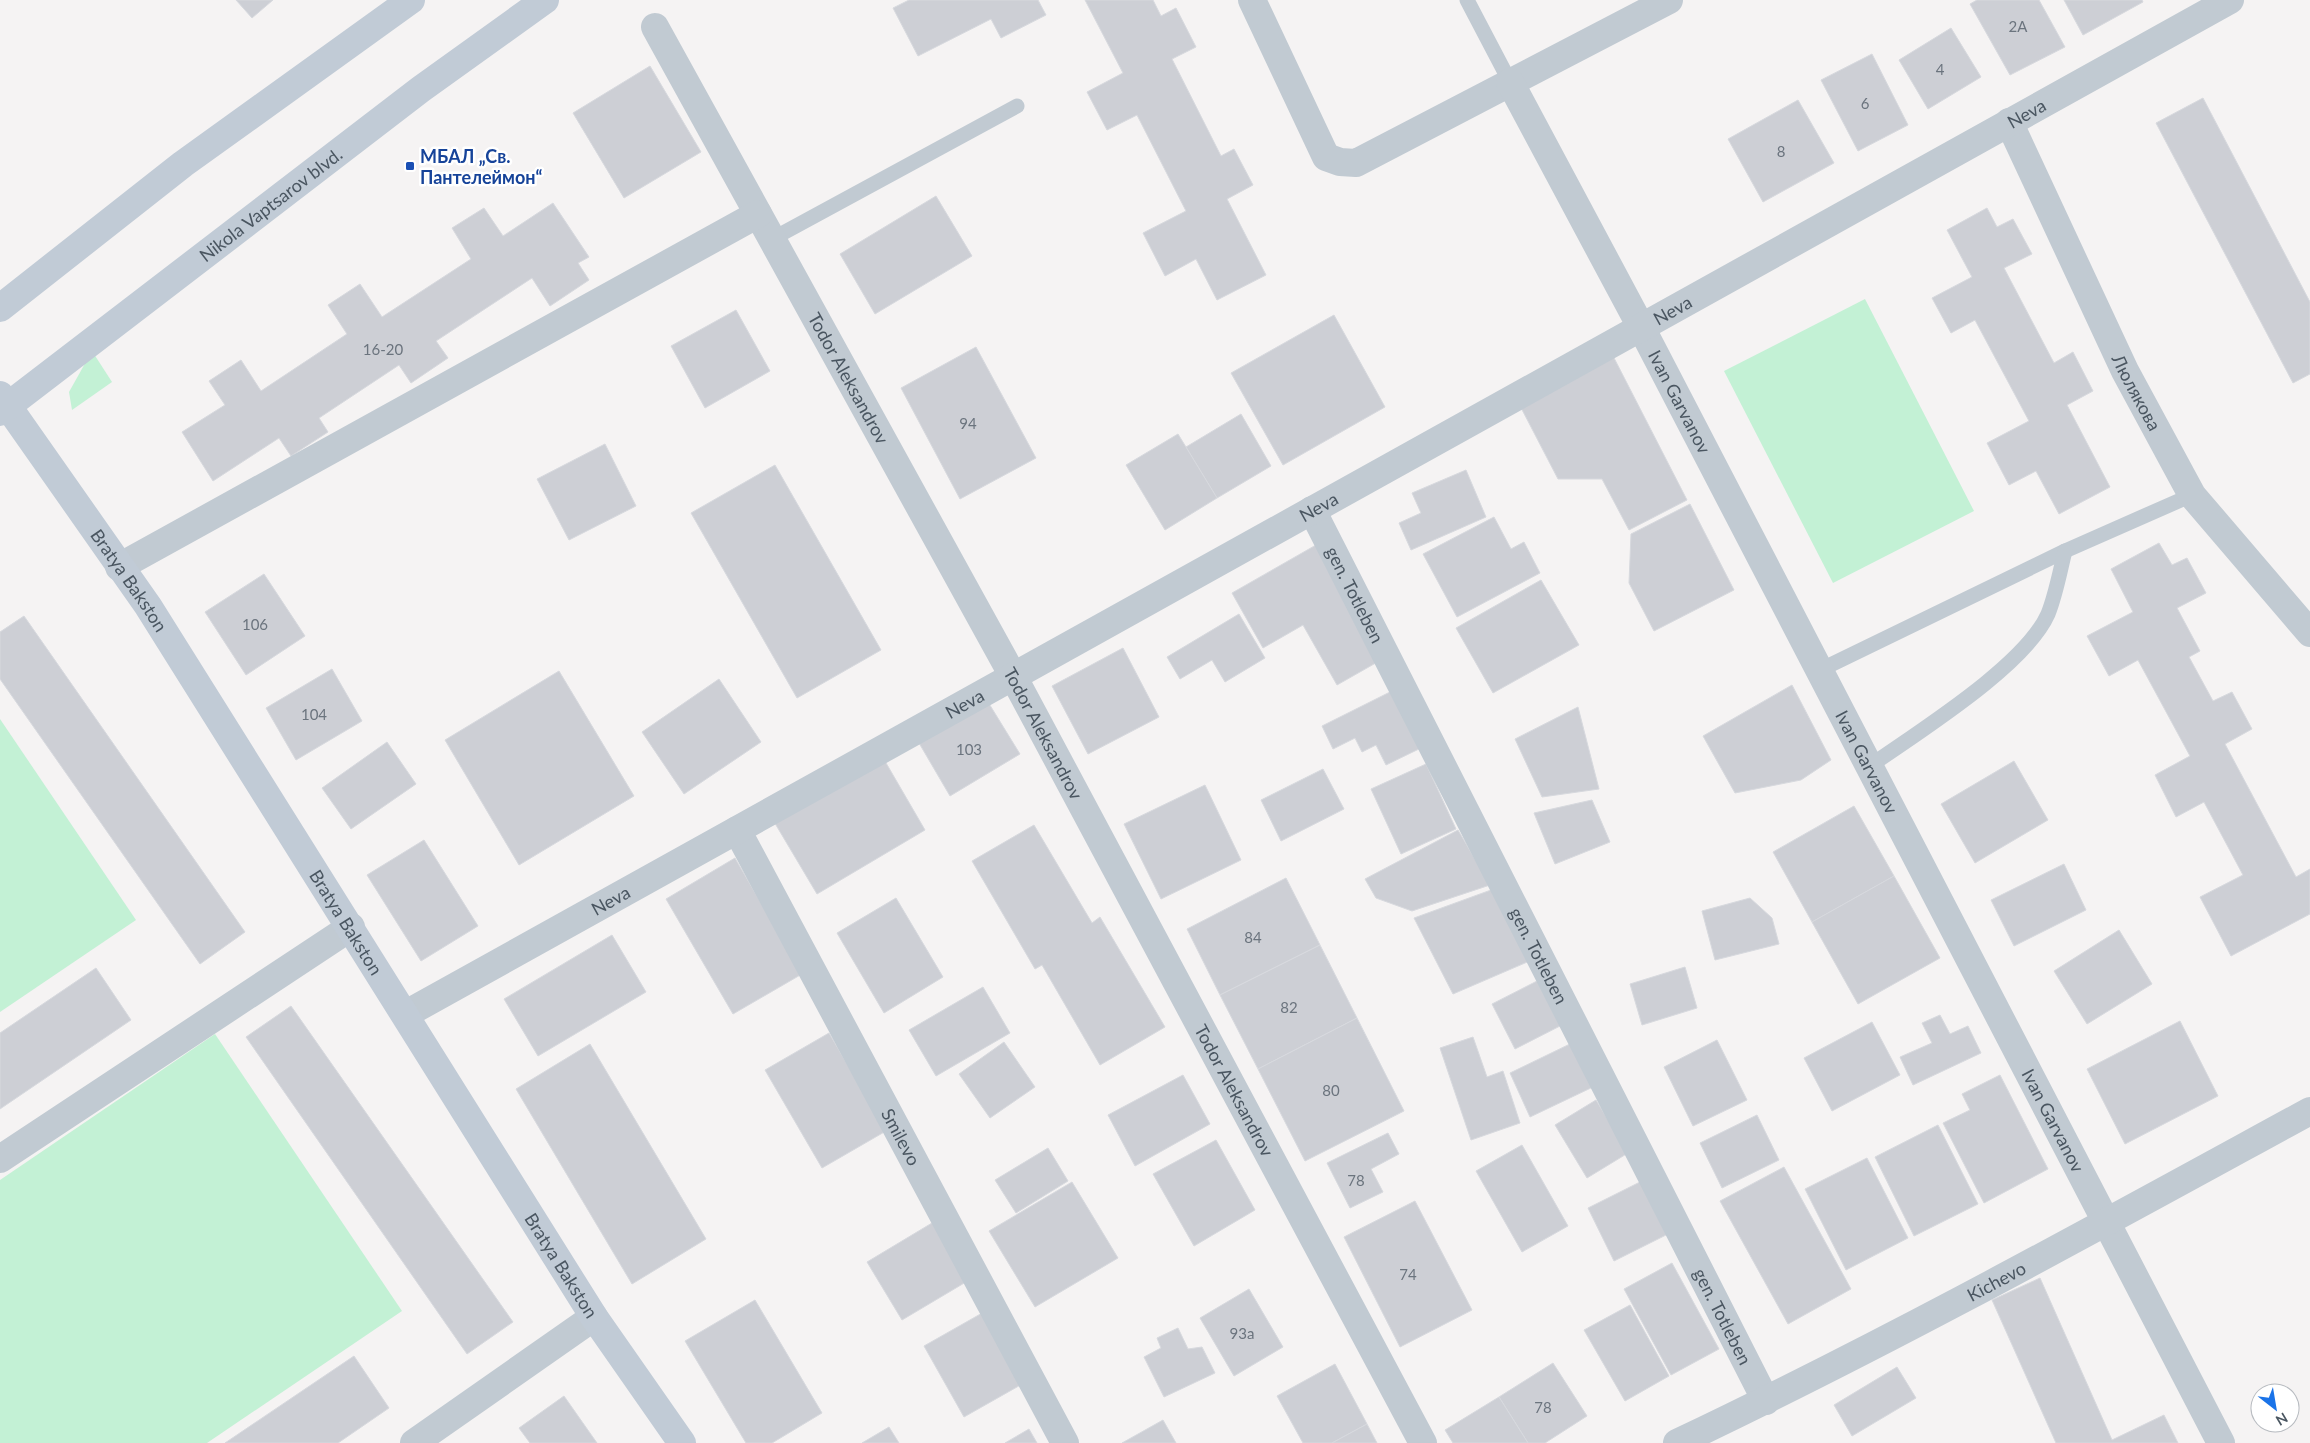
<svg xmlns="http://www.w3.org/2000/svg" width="2310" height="1443" font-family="Lato,sans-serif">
<rect width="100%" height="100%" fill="#f5f3f3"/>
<g fill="#c3f1d5">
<polygon points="1865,299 1974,511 1833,583 1724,371"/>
<polygon points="92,351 112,382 72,410 69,392"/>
<polygon points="0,719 136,920 0,1012"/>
<polygon points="215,1034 402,1311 207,1443 0,1443 0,1180"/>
</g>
<g fill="#cdcfd5" stroke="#d7d9de">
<polygon points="236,0 273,0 252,18"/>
<polygon points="909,0 1038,0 1046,15 1001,38 991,19 918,56 893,8"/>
<polygon points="1085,0 1153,0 1161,16 1176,8 1196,47 1172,59 1221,156 1234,149 1253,185 1227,199 1266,275 1217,300 1196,259 1165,276 1143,233 1186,211 1137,115 1107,130 1087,92 1123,73"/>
<polygon points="1977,0 2039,0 2065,47 2010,75 1970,4"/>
<polygon points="2064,0 2142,0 2143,2 2083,35"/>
<polygon points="1951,28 1981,77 1928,109 1899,60"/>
<polygon points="1872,54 1908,125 1858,151 1821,80"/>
<polygon points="650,66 701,152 624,198 573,113"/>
<polygon points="2203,98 2310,302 2310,374 2293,383 2156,123"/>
<polygon points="1798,100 1834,163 1763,202 1728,139"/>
<polygon points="936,196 972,256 875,314 840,254"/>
<polygon points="553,203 589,257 578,263 589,280 550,306 532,278 436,341 448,358 411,383 399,365 319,418 328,432 291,456 279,438 213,481 182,432 225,405 209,381 241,360 261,391 347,334 328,305 360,284 382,317 471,259 452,228 484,208 503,236"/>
<polygon points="1987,208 1997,227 2013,219 2032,254 2004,268 2054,363 2073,352 2093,391 2067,405 2110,487 2059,514 2036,471 2009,485 1987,443 2029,421 1975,320 1951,333 1932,298 1972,277 1947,230"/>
<polygon points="736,310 770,371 705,408 671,346"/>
<polygon points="1334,315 1385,407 1283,465 1231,373"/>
<polygon points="976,347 1036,458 960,499 901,388"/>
<polygon points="1612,354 1687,500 1629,530 1602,479 1558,479 1518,402"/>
<polygon points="1241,414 1271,466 1217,498 1186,447"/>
<polygon points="1178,434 1217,498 1165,530 1126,465"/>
<polygon points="605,444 636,506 569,540 537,479"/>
<polygon points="775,465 881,650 797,698 691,513"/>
<polygon points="1466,470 1486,517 1411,550 1399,523 1421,513 1412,493"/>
<polygon points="1690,504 1734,590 1654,631 1629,583 1631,534"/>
<polygon points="1494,517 1511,549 1524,542 1540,573 1457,617 1423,554"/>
<polygon points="2159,543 2172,565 2187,558 2206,593 2177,608 2200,651 2189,657 2213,701 2232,692 2252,729 2225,744 2296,877 2310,869 2310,914 2231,956 2200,897 2243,875 2204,802 2176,817 2155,775 2190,756 2138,660 2109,676 2087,636 2133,612 2111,569"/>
<polygon points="1316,545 1381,660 1337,685 1303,625 1263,648 1232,593"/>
<polygon points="264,574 305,636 246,675 205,612"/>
<polygon points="1541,580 1579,645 1493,693 1456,628"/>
<polygon points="1239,614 1265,658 1225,682 1212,660 1180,679 1167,657"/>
<polygon points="24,616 245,932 200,964 0,679 0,632"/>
<polygon points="1123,648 1159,717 1088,754 1052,686"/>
<polygon points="332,669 362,721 296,760 266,708"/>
<polygon points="559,671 634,796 519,865 445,740"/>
<polygon points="719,679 761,742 684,794 642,732"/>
<polygon points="1792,685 1831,760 1801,780 1735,793 1703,736"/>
<polygon points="1392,691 1421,748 1386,765 1376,745 1362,752 1355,738 1333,749 1322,726"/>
<polygon points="988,702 1020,754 950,796 919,743"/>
<polygon points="1578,707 1599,789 1542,797 1515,739"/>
<polygon points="387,742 416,784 351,829 322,788"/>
<polygon points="882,756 925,830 817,894 773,820"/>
<polygon points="2014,761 2048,820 1975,863 1941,804"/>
<polygon points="1426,764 1456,829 1401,854 1371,789"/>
<polygon points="1323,769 1344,809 1281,841 1261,800"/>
<polygon points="1205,785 1241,860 1161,899 1124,824"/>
<polygon points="1592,800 1610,842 1555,864 1534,813"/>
<polygon points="1854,806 1894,876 1812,922 1773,852"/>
<polygon points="1034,825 1092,923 1100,917 1165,1027 1100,1065 1042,965 1035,969 972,861"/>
<polygon points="1458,830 1490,885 1412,911 1376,898 1365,879"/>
<polygon points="424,840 478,926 421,961 367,875"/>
<polygon points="735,858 802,974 733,1014 666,899"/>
<polygon points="2064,864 2086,910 2014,946 1991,900"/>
<polygon points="1894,876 1940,958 1858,1004 1812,922"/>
<polygon points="1286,878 1320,945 1220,995 1187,929"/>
<polygon points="1491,890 1532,960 1453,994 1414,918"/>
<polygon points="896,898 943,977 884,1013 837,933"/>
<polygon points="1750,898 1772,918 1779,944 1715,960 1702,911"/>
<polygon points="2119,930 2152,984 2087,1024 2054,971"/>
<polygon points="612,935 646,992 538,1056 504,999"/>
<polygon points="1320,945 1357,1018 1258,1069 1220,995"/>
<polygon points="1685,967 1697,1008 1642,1025 1630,984"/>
<polygon points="96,968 131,1020 0,1109 0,1033"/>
<polygon points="1539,980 1562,1025 1515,1049 1492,1004"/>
<polygon points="983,987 1010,1033 936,1076 909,1030"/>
<polygon points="291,1006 513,1322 467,1354 246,1037"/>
<polygon points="1940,1015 1950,1034 1968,1026 1981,1053 1913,1085 1900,1057 1932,1043 1922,1023"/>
<polygon points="1357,1018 1404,1111 1305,1161 1258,1069"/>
<polygon points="2180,1021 2218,1096 2125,1144 2087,1069"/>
<polygon points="1872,1022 1900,1075 1832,1111 1804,1058"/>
<polygon points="829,1033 886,1131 822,1168 765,1070"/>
<polygon points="1473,1037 1487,1077 1503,1071 1520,1123 1471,1140 1440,1048"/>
<polygon points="1717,1040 1747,1100 1693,1126 1664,1067"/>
<polygon points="1004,1042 1035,1087 990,1118 959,1074"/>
<polygon points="1574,1042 1595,1086 1530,1117 1510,1073"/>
<polygon points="590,1044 706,1239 632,1284 516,1089"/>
<polygon points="1183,1075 1210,1124 1135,1166 1108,1115"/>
<polygon points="2000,1075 2048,1169 1984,1203 1943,1123 1970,1110 1962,1094"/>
<polygon points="1596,1100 1628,1153 1587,1178 1555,1125"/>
<polygon points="1757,1115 1779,1160 1722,1188 1700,1143"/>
<polygon points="1938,1125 1978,1204 1914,1236 1875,1157"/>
<polygon points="1388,1133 1399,1154 1371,1169 1383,1192 1350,1208 1327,1163"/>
<polygon points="1216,1140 1255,1210 1194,1246 1153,1174"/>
<polygon points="1522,1145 1568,1226 1522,1252 1476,1171"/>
<polygon points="1048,1148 1068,1181 1016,1213 995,1180"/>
<polygon points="1867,1158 1908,1238 1846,1270 1805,1189"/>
<polygon points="1784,1167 1851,1289 1788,1324 1720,1201"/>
<polygon points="1644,1180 1670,1233 1614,1261 1588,1208"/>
<polygon points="1072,1182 1118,1258 1035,1307 989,1231"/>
<polygon points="1415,1201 1472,1310 1400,1347 1344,1237"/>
<polygon points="937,1220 971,1279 902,1320 867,1262"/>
<polygon points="1672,1263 1719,1349 1671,1375 1624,1289"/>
<polygon points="2040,1278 2112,1440 2164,1415 2178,1443 2056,1443 1992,1300"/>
<polygon points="1249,1289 1283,1347 1234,1376 1200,1318"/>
<polygon points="755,1300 822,1413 772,1443 746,1443 685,1341"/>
<polygon points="1630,1305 1669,1376 1625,1401 1584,1330"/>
<polygon points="984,1312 1024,1383 964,1417 924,1346"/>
<polygon points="1178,1328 1188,1349 1202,1347 1215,1373 1164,1397 1144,1357 1161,1348 1157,1338"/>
<polygon points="354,1356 389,1408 338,1443 225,1443"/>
<polygon points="1553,1363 1587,1416 1545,1443 1528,1443 1499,1397"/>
<polygon points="1335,1364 1367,1424 1332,1443 1303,1443 1277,1396"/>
<polygon points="1897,1367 1916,1398 1852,1436 1834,1405"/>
<polygon points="564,1396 597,1443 530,1443 519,1428"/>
<polygon points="1499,1397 1528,1443 1453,1443 1445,1430"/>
<polygon points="1163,1420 1176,1443 1122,1443"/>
<polygon points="1367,1424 1377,1443 1332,1443"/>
<polygon points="889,1427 899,1443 862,1443"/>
<polygon points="1029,1429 1037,1443 1005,1443"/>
</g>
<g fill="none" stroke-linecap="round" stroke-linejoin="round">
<g stroke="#c1cad2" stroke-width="15">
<polyline points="1467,0 1510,82"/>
<polyline points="772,239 1017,106"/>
<polyline points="1820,670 2065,551 2192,495"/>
<path d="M1870,766c48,-34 155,-100 178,-152 8,-20 12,-43 17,-63"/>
</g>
<g stroke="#c1cad2" stroke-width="28">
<polyline points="1252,0 1326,157 1340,162 1356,163 1669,0"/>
<path id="s1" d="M655,27l358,649 410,767"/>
<path id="s2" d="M1510,82l131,245 580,1116"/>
<path id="s3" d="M2009,122l116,249 67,124 118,138"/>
<path id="s4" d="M1312,510l454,891"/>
<polyline points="119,567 758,214"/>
<path id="s5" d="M737,830l328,613"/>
<path id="s6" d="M406,1014l1824,-1014"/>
<polyline points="0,1159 351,927"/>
<polyline points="414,1443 594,1317"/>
<path id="s7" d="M1677,1443c215,-102 424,-218 633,-332"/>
</g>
<g stroke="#c1cbd6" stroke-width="28">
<polyline points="0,308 183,164 411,0"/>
<path id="s8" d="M0,395l148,211 446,711 88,126"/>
<path id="s9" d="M0,412l421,-323 124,-89"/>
</g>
</g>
<rect fill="#1a4fb4" stroke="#fff" stroke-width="2" x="405" y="161" width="10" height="10" rx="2.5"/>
<g text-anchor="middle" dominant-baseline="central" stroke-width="5" stroke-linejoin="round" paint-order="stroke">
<g font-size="15" fill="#6b747e">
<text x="2018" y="26">2А</text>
<text x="1940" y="69">4</text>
<text x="1865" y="103">6</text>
<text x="1781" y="151">8</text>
<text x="383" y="349">16-20</text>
<text x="968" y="423">94</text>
<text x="255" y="624">106</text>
<text x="314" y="714">104</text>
<text x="969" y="749">103</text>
<text x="1253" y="937">84</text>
<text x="1289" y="1007">82</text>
<text x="1331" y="1090">80</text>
<text x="1356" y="1180">78</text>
<text x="1408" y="1274">74</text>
<text x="1242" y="1333">93a</text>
<text x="1543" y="1407">78</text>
</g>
<g font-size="18" fill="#4a5661" stroke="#fff">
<text stroke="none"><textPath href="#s6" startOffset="1854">Neva</textPath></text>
<text stroke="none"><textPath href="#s9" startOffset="341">Nikola Vaptsarov blvd.</textPath></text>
<text stroke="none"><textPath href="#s6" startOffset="1449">Neva</textPath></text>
<text stroke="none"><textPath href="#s1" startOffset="401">Todor Aleksandrov</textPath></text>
<text stroke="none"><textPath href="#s3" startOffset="299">Люлякова</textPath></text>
<text stroke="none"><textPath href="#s2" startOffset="362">Ivan Garvanov</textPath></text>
<text stroke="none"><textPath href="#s6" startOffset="1044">Neva</textPath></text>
<text stroke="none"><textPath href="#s8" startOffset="226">Bratya Bakston</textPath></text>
<text stroke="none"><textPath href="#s4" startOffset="95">gen. Totleben</textPath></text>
<text stroke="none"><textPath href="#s6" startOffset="639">Neva</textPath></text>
<text stroke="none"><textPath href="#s1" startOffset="806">Todor Aleksandrov</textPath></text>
<text stroke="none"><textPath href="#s2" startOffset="768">Ivan Garvanov</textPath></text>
<text stroke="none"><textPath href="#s6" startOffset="234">Neva</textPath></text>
<text stroke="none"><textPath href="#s8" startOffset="631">Bratya Bakston</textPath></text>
<text stroke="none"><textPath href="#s4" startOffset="500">gen. Totleben</textPath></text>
<text stroke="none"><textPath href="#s1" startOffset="1211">Todor Aleksandrov</textPath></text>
<text stroke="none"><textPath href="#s2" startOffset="1172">Ivan Garvanov</textPath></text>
<text stroke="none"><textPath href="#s5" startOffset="348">Smilevo</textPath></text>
<text stroke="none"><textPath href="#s8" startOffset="1036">Bratya Bakston</textPath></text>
<text stroke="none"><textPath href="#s7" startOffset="358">Kichevo</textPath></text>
<text stroke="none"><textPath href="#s4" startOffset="905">gen. Totleben</textPath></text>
</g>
<g font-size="18" font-weight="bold" fill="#164399" stroke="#fff" text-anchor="start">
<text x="420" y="156">МБАЛ „Св.<tspan x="420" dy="21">Пантелеймон“</tspan></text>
</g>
</g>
<g transform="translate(2275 1408) rotate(149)"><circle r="24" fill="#ffffff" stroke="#b7bbc0"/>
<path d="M0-4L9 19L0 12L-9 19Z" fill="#1a73e8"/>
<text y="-8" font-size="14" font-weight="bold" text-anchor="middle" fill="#4a5661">N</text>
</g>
</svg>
